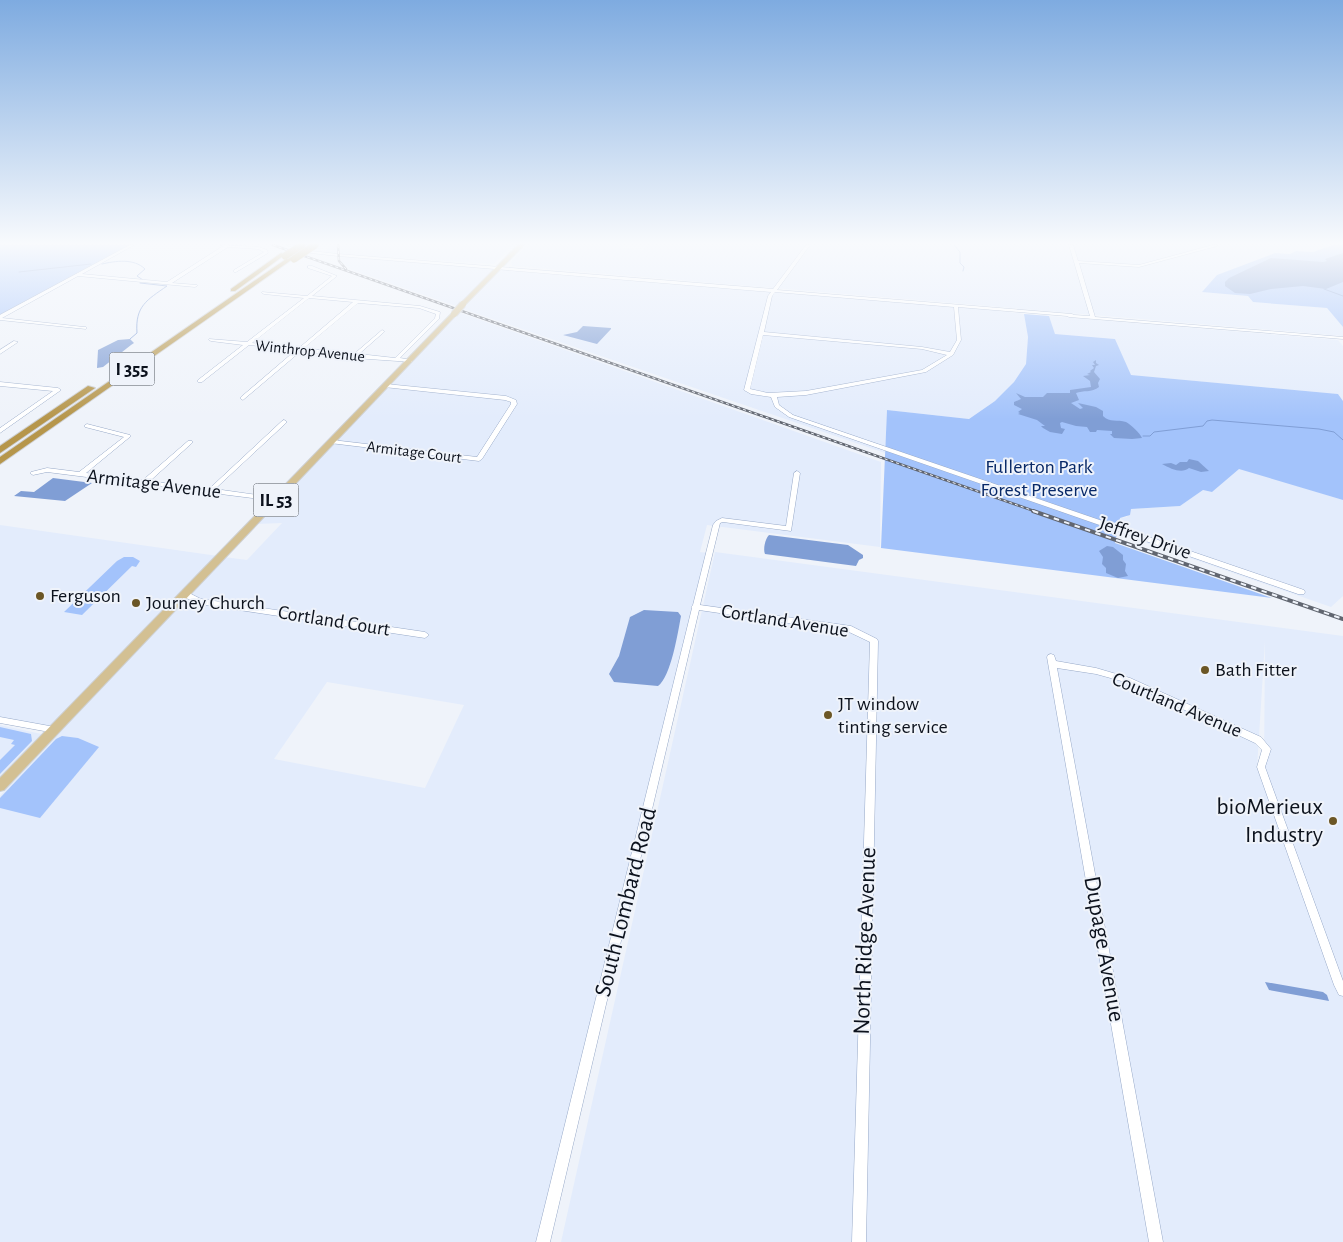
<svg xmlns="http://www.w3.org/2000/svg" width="1343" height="1242" font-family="'Alegreya Sans',sans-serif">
<rect width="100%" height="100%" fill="#eff3fa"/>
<g fill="#e3ecfc" fill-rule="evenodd">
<polygon points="333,245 513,245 494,264 322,253"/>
<polygon points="527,245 624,245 622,248 643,250 647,245 1333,245 1313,252 1297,251 1290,254 1275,253 1217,275 1202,292 1248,296 1253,302 1327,308 1343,327 1343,336 512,266 511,262"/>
<polygon points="340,256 495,269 459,307 352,270 342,263"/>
<polygon points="500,270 992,310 1024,314 1028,337 1026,365 1014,382 1002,396 969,419 887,410 885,453 463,309"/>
<path d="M458,312l423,150 -1,85 -173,-22 -7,27 7,1 -168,689h-539v-446l224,-239 23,3 35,-37 -26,1zM327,682l137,23 -39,83 -151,-29z"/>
<polygon points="1049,316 1338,340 1343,346 1343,401 1338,394 1130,375 1115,339 1055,334"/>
<polygon points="1239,468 1343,500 1343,596 1331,607 1118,533 1120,518 1127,517 1131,509 1180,506 1203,490 1212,492"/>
<polygon points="0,525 218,556 51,729 0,718"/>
<polygon points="715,552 1343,636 1343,985 1264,769 1265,641 1257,768 1343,995 1343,1242 561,1242"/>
<polygon points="0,725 46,735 0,779"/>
</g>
<g fill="#a3c3fb">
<polygon points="0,245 129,245 0,315"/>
<polygon points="1333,245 1343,245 1343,327 1327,308 1253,302 1248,296 1202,292 1217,275 1275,253 1290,254 1296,251 1313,252"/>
<polygon points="1024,314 1049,316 1055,334 1115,339 1131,375 1338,394 1343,401 1343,500 1239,469 1212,492 1203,490 1180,506 1131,509 1130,515 1120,518 1115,543 1272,598 881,548 887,410 969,419 995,401 1014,382 1026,364 1028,337"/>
<polygon points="124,557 133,557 140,561 136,567 132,566 82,615 64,612 117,561"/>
<polygon points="0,727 31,734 32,741 0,774 0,760 15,745 11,744 14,740 0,737"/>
<polygon points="62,736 78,738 99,747 40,818 0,808 0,798 56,739"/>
</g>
<g fill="#809ed5">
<polygon points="1343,253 1343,282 1326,289 1303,286 1271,289 1250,294 1235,293 1225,286 1225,282 1229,278 1271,258 1323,262 1327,261 1325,259"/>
<polygon points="583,326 611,328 611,329 597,344 563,335 577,332"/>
<polygon points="130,339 134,343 131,345 103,367 97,368 98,350 118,340"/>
<path d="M1096,360v3l3,2 -3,1 -2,6 6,7 -2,4 1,4c-7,6 -16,3 -23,6l3,7 -8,3 9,6 3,-1 -5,-5 18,4 7,4v5c7,7 14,3 23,6 5,3 14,11 16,16l-10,1 -18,-1 -4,-4h2v-3l-15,-1 -1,2h-6l-3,-5 -11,-1 -14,-4 -2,1 1,5 4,1 -3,5 -12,-2 -7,-4 -2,-2h4l-8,-6 -19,-6 2,-1 -2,-1 4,-3 -8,-4v-3l7,-3 -5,-6 9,4h18l4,-4h23v-3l21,-3 -1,-6 -7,-5 7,-1 -3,-1 4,-2 -1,-1 4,-3 -2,-3h3l-2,-3z"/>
<path d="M1189,459l9,2 11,10 -8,1 -12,-4c-7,6 -18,1 -27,-4l9,-1 5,2 4,-3h7z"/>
<polygon points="53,478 92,483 65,501 14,496 21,491 34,492"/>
<path d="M769,535l79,10 15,10v3l-4,2 -3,6c-31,-4 -60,-8 -91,-12 -2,-5 0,-15 4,-19z"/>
<polygon points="1107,546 1113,547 1123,555 1123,560 1126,564 1125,571 1128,576 1118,578 1106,573 1106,568 1102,564 1103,557 1099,551"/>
<path d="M644,610l34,2 3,4c-3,16 -10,61 -23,70l-44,-4 -5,-8 10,-18 11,-39z"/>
<polygon points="1265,982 1323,992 1327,995 1329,1001 1269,990"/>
</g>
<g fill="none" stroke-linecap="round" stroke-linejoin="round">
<g stroke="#809ed5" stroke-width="1">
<polyline points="954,245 960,252 960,263 964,267 963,271"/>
<path d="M102,264c13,-3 32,-6 43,5l-8,7 6,4"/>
<polyline points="19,272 91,264"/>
<polyline points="1324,289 1343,296"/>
<path d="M130,339l7,-6c-2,-27 10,-33 30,-47l-27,-3"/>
<polyline points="1143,436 1150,436 1154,432 1203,426 1207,421 1212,420 1319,429 1334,432 1343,440"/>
</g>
<g stroke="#97a9c8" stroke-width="1">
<g id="minor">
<polygon points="130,245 134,245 82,274 167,282 223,246 220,245 259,247 267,250 268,253 236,272 234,272 234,270 264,252 258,249 228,247 172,283 197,285 197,286 195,287 78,276 2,318 84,327 86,327 86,329 0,320 0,315"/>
<path d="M287,245h5l19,6 27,3 435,35 33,-44h4l-33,45 295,24 2,1 16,1 -21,-71h4l5,16 61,4 74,-20h5l-1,1 -78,21 -60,-4 16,54 248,20v2l-274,-22 -2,-1 -109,-9 3,33 -8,15 -27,17 -120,23 -29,2 2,8 14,10 511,175 1,2 -1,2h-6l-509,-177 -14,-10 -4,-10 -20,-3 -7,-4 24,-94 3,-4 -433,-36 -27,-3zM775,292l179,15 3,33 -7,12 -28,-5 -158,-15 8,-36zM763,335l159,14 25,6 -25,15 -116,21 -38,2 -18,-4z"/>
<path d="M308,266h4l25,10 -25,20 108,10 20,6 -1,7 -39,39 12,2v2l-58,-4 -53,-7 -58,49 -2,-1v-2l55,-47 -47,-5 -47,37h-4v-2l45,-35 -32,-4 -2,-1v-1l38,3 57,-44 -40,-4 -2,-1v-1l45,4 25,-20 -24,-8zM309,298l44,4 -54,46 -47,-5zM358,303l61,5 17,6 -1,4 -40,40 -36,-4 25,-22v-1l-2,-1 -28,24 -50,-6z"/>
<polygon points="14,341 18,342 0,354 0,350"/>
<polygon points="0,382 58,388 61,390 0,433 0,428 53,391 0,386"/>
<polygon points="386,384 506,396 516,400 517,404 482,459 479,461 330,443 329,442 332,440 477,457 511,404 511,402 505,400 384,387 384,385"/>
<polygon points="284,420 286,421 286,423 215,489 278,498 278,500 276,501 47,472 33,475 30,473 31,472 47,468 79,472 124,437 85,427 85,425 87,424 130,435 131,436 86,473 143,480 188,441 192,441 192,443 150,481 209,489 282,421"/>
<polygon points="797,471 800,473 791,531 723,522 720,523 700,605 851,626 877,639 878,641 866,1242 852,1242 870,642 849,632 699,610 550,1242 536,1242 692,608 691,607 693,605 713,525 716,521 722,518 786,526 794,473"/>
<polygon points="185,591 201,599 425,632 429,635 425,638 199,604 182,596 181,594 182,592"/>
<polygon points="1051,654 1054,655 1056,661 1096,668 1130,678 1261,737 1271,749 1265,767 1343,981 1343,996 1339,995 1334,985 1257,767 1262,750 1255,743 1125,682 1096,674 1057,668 1163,1242 1149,1242 1047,657 1048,655"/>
<polygon points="0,717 55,727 58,728 59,730 58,732 55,733 0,723"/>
</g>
</g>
<g stroke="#ced0d2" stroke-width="2">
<g id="major">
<polygon points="518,245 524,245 465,305 461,305 461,303"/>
<polygon points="452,313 457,314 4,790 0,791 0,778"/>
</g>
</g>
<g stroke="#ced0d2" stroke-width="2">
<g id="highway">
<polygon points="281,253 283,254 283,256 235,291 231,291 231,289"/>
<polygon points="289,257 294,258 0,464 0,457"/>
<polygon points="88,386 95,388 0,453 0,446"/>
</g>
</g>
<use href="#minor" fill="#fff" fill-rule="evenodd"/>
<use href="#major" fill="#d3c093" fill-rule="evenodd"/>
<use href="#highway" fill="#b6964b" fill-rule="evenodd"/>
<g stroke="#616670" stroke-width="2.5">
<g id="rail-far1">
<polyline points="273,245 1037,512"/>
<polyline points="338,245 339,261 346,269"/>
</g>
</g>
<g stroke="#616670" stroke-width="4">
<polyline id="rail" points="1033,511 1343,619"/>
</g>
<use href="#rail-far1" stroke="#eff3fa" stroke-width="1" stroke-dasharray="3" stroke-linecap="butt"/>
<use href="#rail" stroke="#eff3fa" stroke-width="2" stroke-dasharray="5.5" stroke-linecap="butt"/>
<g stroke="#ced0d2" stroke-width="8" stroke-linecap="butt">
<polyline id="major-bridge" points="454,314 463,304"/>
</g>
<g stroke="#ced0d2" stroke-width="8" stroke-linecap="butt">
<g id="highway-bridge">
<polyline points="285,256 302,245"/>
<polyline points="294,259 315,245"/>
</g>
</g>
<use href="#major-bridge" stroke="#d3c093" stroke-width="6"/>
<use href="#highway-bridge" stroke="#b6964b" stroke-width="7"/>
</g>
<linearGradient id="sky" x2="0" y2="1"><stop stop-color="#7eabe0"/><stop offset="0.58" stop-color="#f8fafd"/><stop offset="1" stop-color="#f8fafd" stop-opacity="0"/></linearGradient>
<rect width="1343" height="419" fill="url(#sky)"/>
<g fill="#6b5625" stroke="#eff3fa" stroke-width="2">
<circle cx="40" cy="596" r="5"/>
<circle cx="136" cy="603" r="5"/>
<circle cx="1205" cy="670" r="5"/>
<circle cx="828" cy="715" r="5"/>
<circle cx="1333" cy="821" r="5"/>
</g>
<g text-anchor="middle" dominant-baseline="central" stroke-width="4" stroke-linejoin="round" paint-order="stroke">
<g font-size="16" fill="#0c121d" stroke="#eff3fa">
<text transform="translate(310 351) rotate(6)">Winthrop Avenue</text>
<text transform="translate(414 452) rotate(7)">Armitage Court</text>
</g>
<g fill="#eff3fa" stroke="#50565f" stroke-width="1">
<rect x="109.5" y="352.5" width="45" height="33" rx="4"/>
<rect x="253.5" y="483.5" width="45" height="33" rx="4"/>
</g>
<g font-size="19" font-weight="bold" fill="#0c121d">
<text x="132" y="369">I 355</text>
<text x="276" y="500">IL 53</text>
</g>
<g font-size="20" fill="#082968" stroke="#eff3fa">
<text x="1039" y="467">Fullerton Park<tspan x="1039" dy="23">Forest Preserve</tspan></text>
</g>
<g font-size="20" fill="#0c121d" stroke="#eff3fa">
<text transform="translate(154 484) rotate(7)">Armitage Avenue</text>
<text transform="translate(1145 538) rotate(19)">Jeffrey Drive</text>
<text transform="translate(334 621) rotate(9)">Cortland Court</text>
<text transform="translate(785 621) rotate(9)">Cortland Avenue</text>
<text transform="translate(1177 705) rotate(23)">Courtland Avenue</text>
</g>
<g font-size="20" fill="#0c121d" stroke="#eff3fa" text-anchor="start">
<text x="50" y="596">Ferguson</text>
<text x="146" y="603">Journey Church</text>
<text x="1215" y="670">Bath Fitter</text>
<text x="838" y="704">JT window<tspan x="838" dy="23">tinting service</tspan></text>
</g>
<g font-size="24" fill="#0c121d" stroke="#eff3fa" text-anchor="end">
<text x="1323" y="807">bioMerieux<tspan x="1323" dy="28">Industry</tspan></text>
</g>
<g font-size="24" fill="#0c121d" stroke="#eff3fa">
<text transform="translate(626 902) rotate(-76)">South Lombard Road</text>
<text transform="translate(865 941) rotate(-88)">North Ridge Avenue</text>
<text transform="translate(1104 949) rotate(80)">Dupage Avenue</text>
</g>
</g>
</svg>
